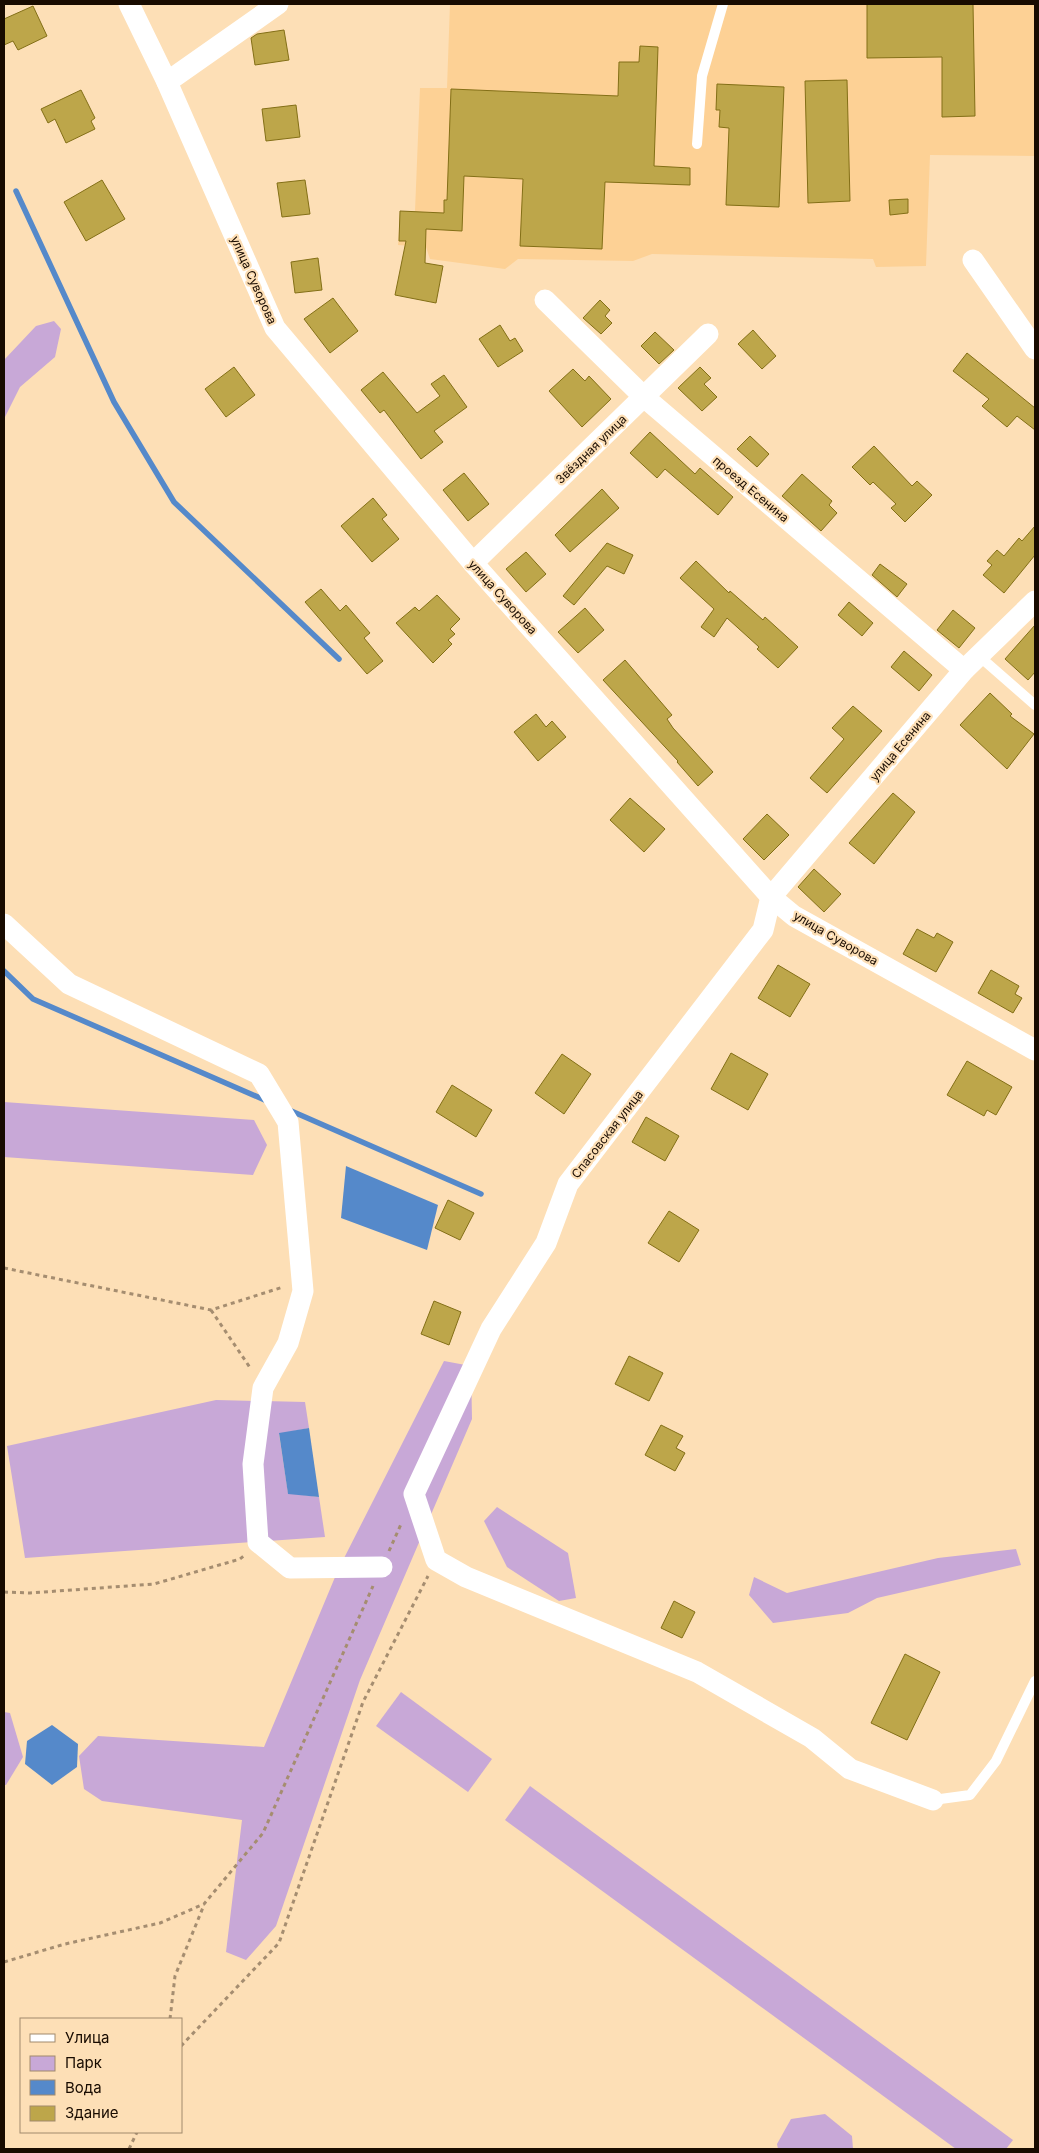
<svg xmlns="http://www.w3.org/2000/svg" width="1039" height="2153" font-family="Inter,sans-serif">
<rect width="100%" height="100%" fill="#fddfb6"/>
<polygon fill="#fdd195" points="450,4 1035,4 1035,156 930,155 926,266 876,267 873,259 652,254 633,261 518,259 505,269 430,259 426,247 398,245 400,211 415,211 420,88 447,88"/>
<g fill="#c8a8d7">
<polygon points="54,321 61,329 55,357 20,387 4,419 4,360 36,326"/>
<polygon points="4,1102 254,1120 267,1145 253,1175 4,1157"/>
<polygon points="444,1361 471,1366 472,1419 360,1680 276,1926 246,1960 226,1952 242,1820 102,1801 84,1789 79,1756 98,1736 264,1747 338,1570"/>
<polygon points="216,1400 305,1402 309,1428 279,1434 288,1493 319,1497 325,1537 25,1558 7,1446"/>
<polygon points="497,1507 568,1553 576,1598 559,1601 507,1567 484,1521"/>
<polygon points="1016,1549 1021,1565 877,1598 848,1613 773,1623 749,1595 754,1577 787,1593 938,1558"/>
<polygon points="401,1692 492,1759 468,1792 376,1726"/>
<polygon points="4,1712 10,1713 23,1757 6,1785 4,1785"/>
<polygon points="530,1786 1013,2140 1006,2149 956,2149 505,1820"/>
<polygon points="825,2114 852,2136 853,2149 778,2149 777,2144 791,2119"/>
</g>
<g fill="#5589ca">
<polygon points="346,1166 438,1205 427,1250 341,1218"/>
<polygon points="309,1428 319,1497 288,1494 279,1433"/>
<polygon points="52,1725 78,1744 77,1767 52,1785 25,1764 27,1741"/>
</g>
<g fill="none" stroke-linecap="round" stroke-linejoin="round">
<g stroke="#5589ca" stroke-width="5.5">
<polyline points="16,191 114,402 174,502 339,659"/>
<polyline points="4,971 33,999 267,1101"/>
<polyline points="289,1110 481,1194"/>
</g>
</g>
<g fill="#bda64a" stroke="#836f16">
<polygon points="867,4 973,4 975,116 942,117 942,57 867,58"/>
<polygon points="33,6 47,36 18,50 13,41 4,45 4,19"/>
<polygon points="284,30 289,60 255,65 251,38 257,34"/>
<polygon points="640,46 658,47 654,166 690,168 690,185 605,182 602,249 520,246 523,179 464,176 462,231 426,229 425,263 443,266 436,303 395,295 406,241 399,241 400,211 444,213 444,200 447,200 451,89 618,96 619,62 639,62"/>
<polygon points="847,80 850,201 808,203 805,81"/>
<polygon points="717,84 784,87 779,207 726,205 729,128 719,127 720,110 716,110"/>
<polygon points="81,90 95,118 91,121 95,129 66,143 55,119 48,123 41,109"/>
<polygon points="296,105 300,137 266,141 262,109"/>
<polygon points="102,180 125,219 86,241 64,202"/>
<polygon points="305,180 310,214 282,217 277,183"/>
<polygon points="908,199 908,213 890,215 889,200"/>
<polygon points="318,258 322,290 295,293 291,262"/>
<polygon points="333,298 358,331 330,353 304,319"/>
<polygon points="600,300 610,310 605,316 612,323 601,334 583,318"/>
<polygon points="500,325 510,341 515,338 523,351 498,367 479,339"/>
<polygon points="753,330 776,356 762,369 738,344"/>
<polygon points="655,332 674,350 659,364 641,346"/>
<polygon points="967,353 1035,408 1035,430 1017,416 1007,427 982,406 989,399 953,371"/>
<polygon points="234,367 255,395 226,417 205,389"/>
<polygon points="700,367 711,378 704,384 717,397 702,411 678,388"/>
<polygon points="573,369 585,381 589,376 611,399 582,427 549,391"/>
<polygon points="383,372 417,413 440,396 431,384 444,375 467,407 434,431 443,442 421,459 384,410 380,413 361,390"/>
<polygon points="650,432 695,474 700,468 733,497 718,515 665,469 657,478 630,453"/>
<polygon points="750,436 769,454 757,467 737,449"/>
<polygon points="874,446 912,486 917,481 932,495 905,522 891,508 896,504 873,482 870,485 852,467"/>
<polygon points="464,473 489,504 468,521 443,490"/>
<polygon points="802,474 832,501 829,505 837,513 821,531 782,496"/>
<polygon points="602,489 619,508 570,552 555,535"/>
<polygon points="373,498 387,515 382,519 399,539 372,562 341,526"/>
<polygon points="1035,526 1035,555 1004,593 983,575 992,565 987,561 997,550 1004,556 1019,538 1022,541"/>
<polygon points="607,543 633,555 624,574 607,566 574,605 563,596"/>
<polygon points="526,552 546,574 526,592 506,569"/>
<polygon points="696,561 729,593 730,591 763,620 765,617 798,647 778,668 757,649 759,647 727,618 714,637 701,627 714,609 680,578"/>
<polygon points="880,564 907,584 897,597 872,575"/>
<polygon points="321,589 340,611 346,605 370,633 364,638 383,661 367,674 305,602"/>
<polygon points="437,595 460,619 450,629 455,634 448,640 452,644 433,663 396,623 415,607 419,611"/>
<polygon points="849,602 873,623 862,636 838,615"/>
<polygon points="585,608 604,630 578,653 558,632"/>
<polygon points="953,610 975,628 959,648 937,630"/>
<polygon points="1035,625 1035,672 1028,680 1005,659"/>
<polygon points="904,651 932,675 919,691 891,667"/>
<polygon points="625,660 672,715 667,719 673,728 713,772 698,786 677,762 678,761 603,680"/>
<polygon points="990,693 1012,714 1010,716 1034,734 1007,769 960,725"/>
<polygon points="853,706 882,731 827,793 810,778 844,739 832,728"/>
<polygon points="536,714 546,727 552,721 566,737 538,761 514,732"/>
<polygon points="893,793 915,812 874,864 849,843"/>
<polygon points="630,798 665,829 644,852 610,820"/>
<polygon points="767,814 789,835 764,860 743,839"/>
<polygon points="814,869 841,894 824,912 798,887"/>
<polygon points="917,929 934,938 937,933 953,942 936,972 903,954"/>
<polygon points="778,965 810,984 790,1017 758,998"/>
<polygon points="991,970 1019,986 1015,994 1022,998 1013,1013 978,993"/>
<polygon points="731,1053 768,1074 748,1110 711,1089"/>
<polygon points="562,1054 591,1074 564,1114 535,1093"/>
<polygon points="967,1061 1012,1087 996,1115 987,1110 984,1116 947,1095"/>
<polygon points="452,1085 492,1110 476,1137 436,1112"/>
<polygon points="646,1117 679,1136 665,1161 632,1142"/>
<polygon points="448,1200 474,1213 460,1240 435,1228"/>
<polygon points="669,1211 699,1230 679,1262 648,1243"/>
<polygon points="434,1301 461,1312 449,1345 421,1334"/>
<polygon points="629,1356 663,1373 649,1401 615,1384"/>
<polygon points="661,1425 683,1436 676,1448 685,1453 675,1471 645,1455"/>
<polygon points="674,1601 695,1612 682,1638 661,1628"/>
<polygon points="905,1654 940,1672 907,1740 871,1723"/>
</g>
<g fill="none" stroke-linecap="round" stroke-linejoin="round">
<g stroke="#a58d70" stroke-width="3" stroke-dasharray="4 4" stroke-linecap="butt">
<polyline points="4,1268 211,1310 283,1287"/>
<polyline points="211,1310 251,1369"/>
<polyline points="389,1551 402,1522"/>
<polyline points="4,1592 30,1593 154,1584 240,1559 245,1555"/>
<polyline points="4,1962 65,1944 160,1923 204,1904 263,1833 373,1586"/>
<polyline points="170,2019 175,1976 204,1905"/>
<polyline points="181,2046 279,1943 363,1702 428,1576"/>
<polyline points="129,2149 137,2132"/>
</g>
<g stroke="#fff" stroke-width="10">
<polyline points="697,144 702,76 723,4"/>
<polyline points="979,656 1035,705"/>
<polyline points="933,1800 970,1795 996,1761 1035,1681"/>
</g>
<g stroke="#fff" stroke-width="21">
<polyline points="129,4 167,82 275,328 473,563 771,897 794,916 1035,1050"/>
<polyline points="167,82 278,4"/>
<polyline points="973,260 1035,349"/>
<polyline points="545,300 644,397 964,670"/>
<polyline points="473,563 708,334"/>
<polyline points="4,924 69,984 259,1074 288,1122 303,1291 288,1343 263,1388 253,1464 258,1542 290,1568 382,1567"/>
<polyline points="933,1800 850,1769 812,1738 697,1672 466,1577 436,1560 414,1494 491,1329 546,1243 568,1184 763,930 771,897 964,670 1035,601"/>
</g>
</g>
<g text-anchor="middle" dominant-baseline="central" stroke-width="4.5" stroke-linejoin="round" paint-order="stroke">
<g font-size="12" fill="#180b00" stroke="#fddfb6">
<text transform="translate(254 280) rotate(66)">улица Суворова</text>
<text transform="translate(591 449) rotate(-44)">Звёздная улица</text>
<text transform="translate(751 489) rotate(40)">проезд Есенина</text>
<text transform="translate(503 597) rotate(48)">улица Суворова</text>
<text transform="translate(900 746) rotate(-50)">улица Есенина</text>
<text transform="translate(836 938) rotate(30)">улица Суворова</text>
<text transform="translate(607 1134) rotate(-52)">Спасовская улица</text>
</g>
</g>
<rect width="1039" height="2153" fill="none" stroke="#180b00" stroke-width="10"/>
<rect x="20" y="2018" width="162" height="115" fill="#fddfb6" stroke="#a18a6d"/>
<rect x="30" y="2034" width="25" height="8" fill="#ffffff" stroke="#a18a6d"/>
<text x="65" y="2043" font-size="15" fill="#180b00">Улица</text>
<rect x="30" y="2056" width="25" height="15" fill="#c8a8d7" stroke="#a18a6d"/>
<text x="65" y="2068" font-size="15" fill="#180b00">Парк</text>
<rect x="30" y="2080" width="25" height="15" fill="#5589ca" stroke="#a18a6d"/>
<text x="65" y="2093" font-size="15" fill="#180b00">Вода</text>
<rect x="30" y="2106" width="25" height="15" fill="#bda64a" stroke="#a18a6d"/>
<text x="65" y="2118" font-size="15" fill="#180b00">Здание</text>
</svg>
